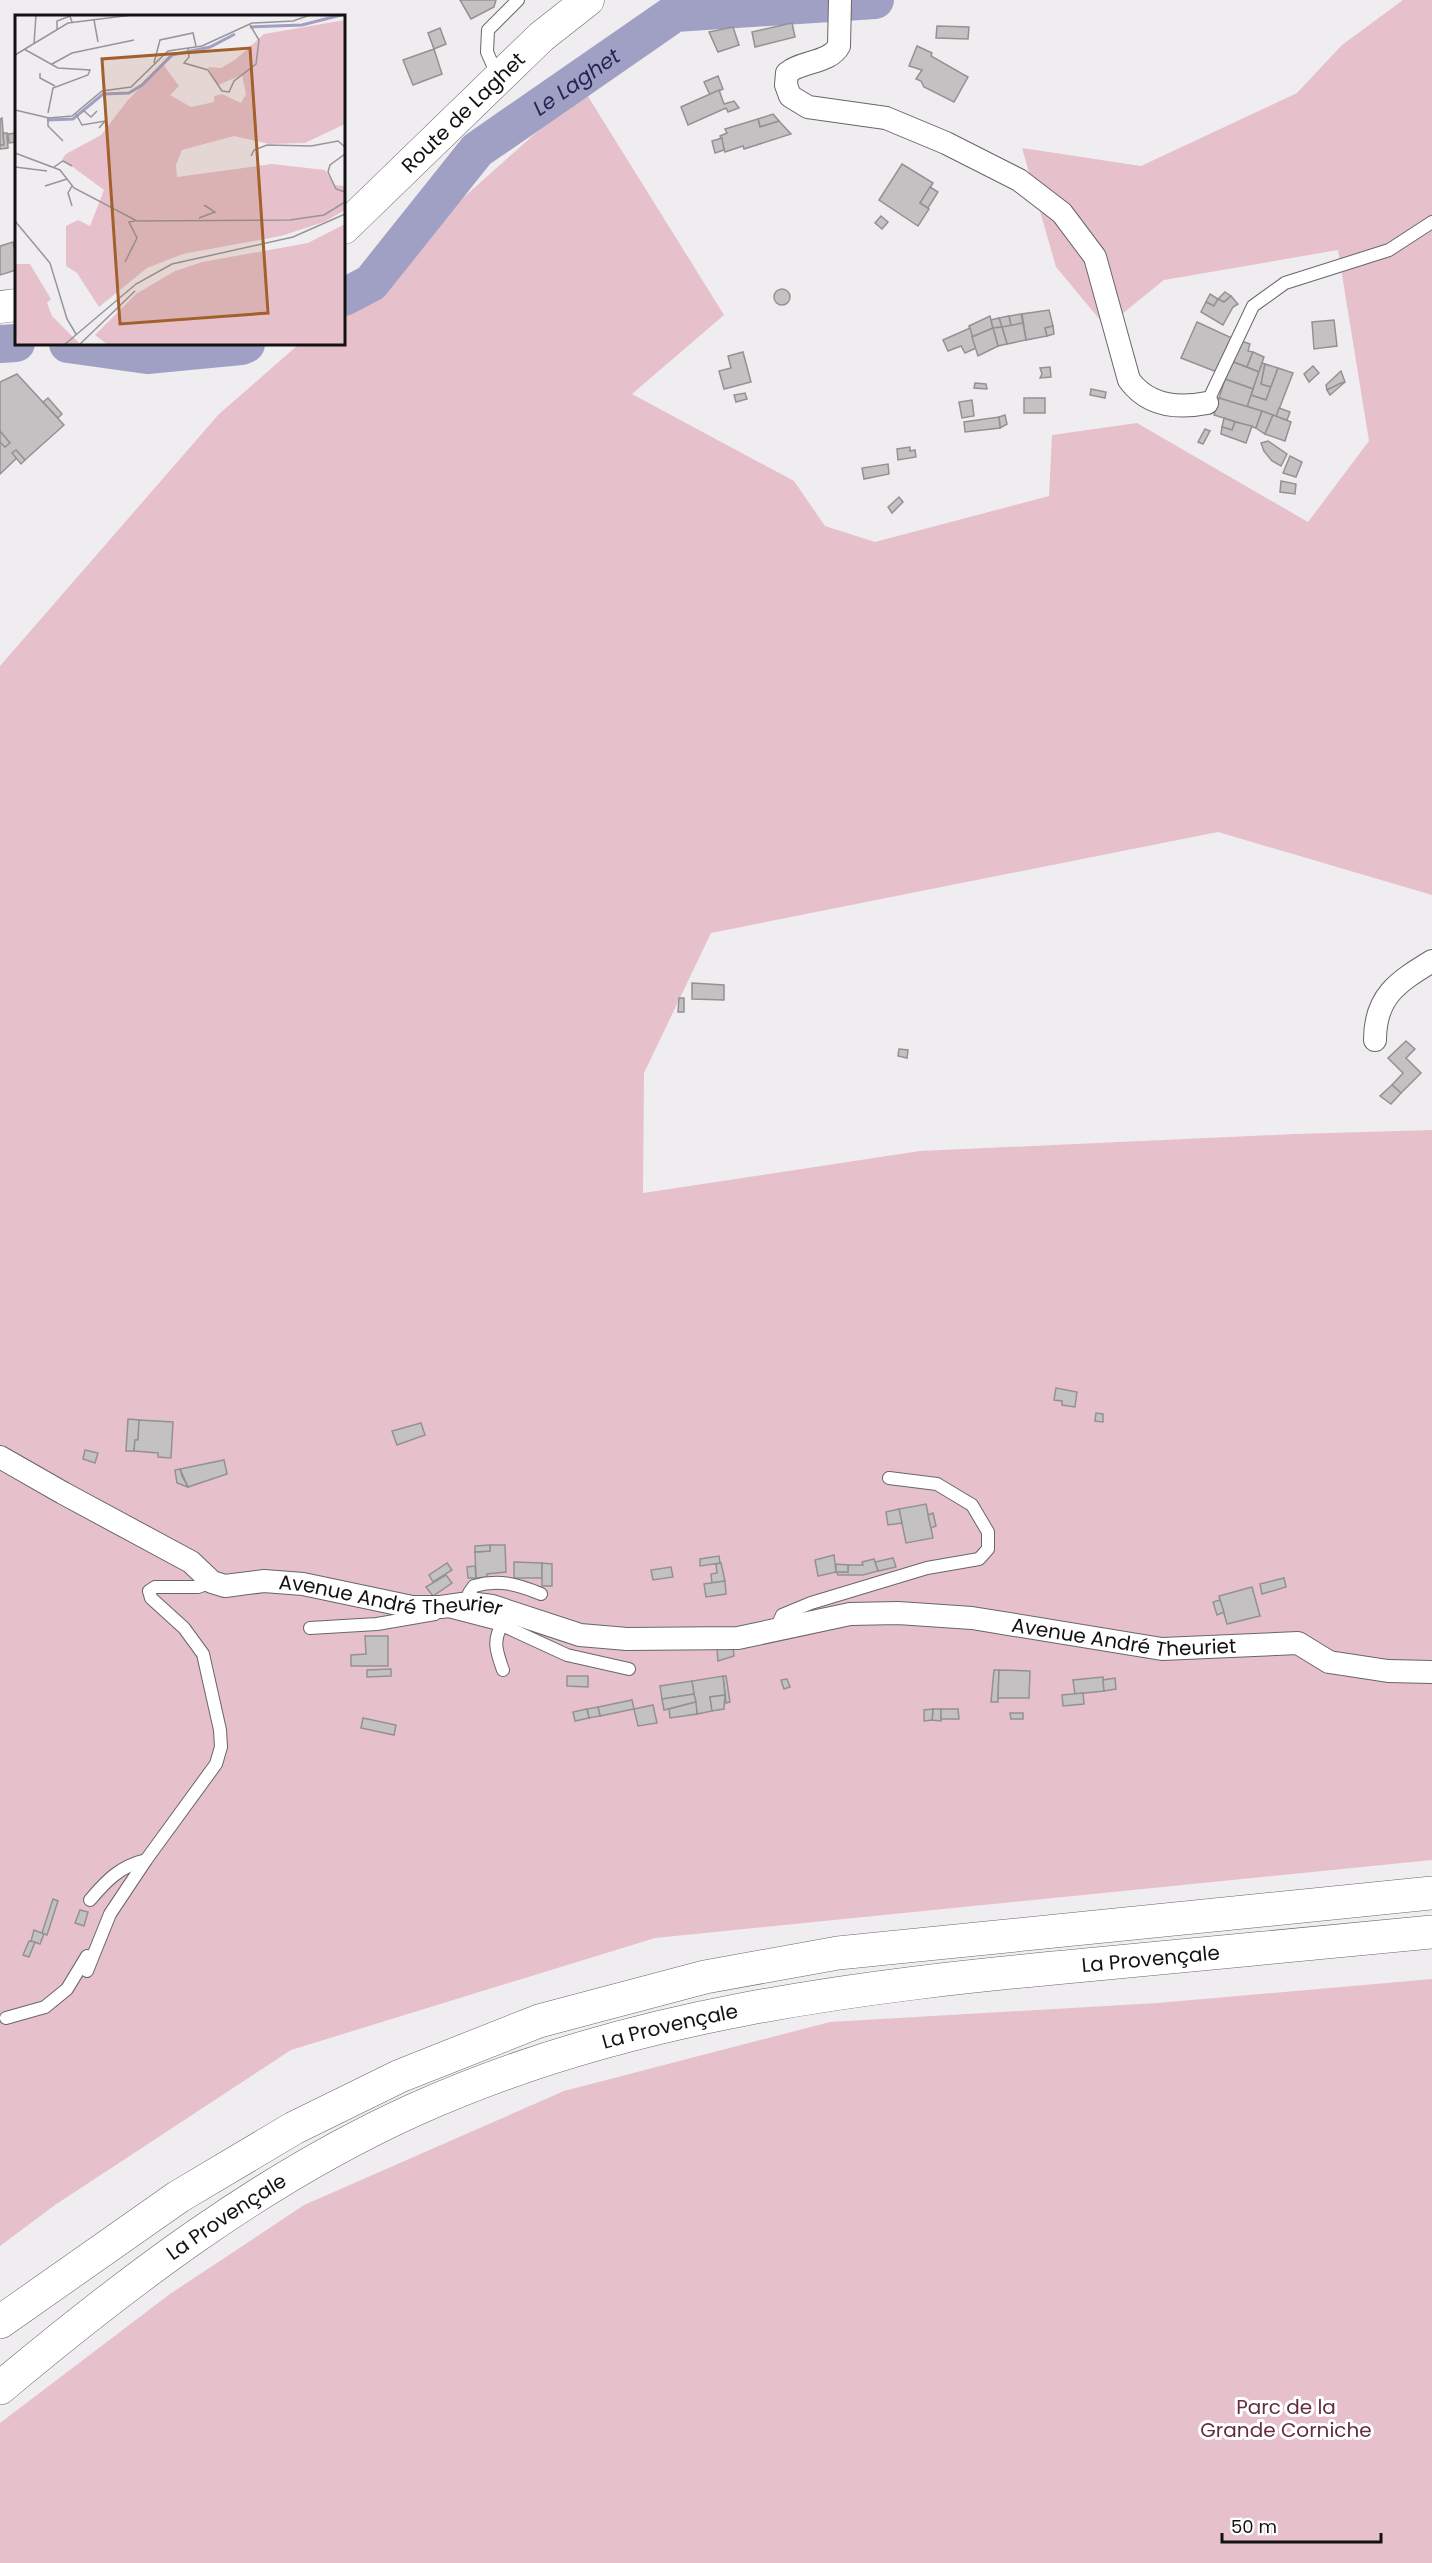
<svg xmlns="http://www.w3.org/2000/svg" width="1432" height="2563" font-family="Poppins,sans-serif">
<rect width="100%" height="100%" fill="#f0edf0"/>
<g fill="#e6c1cb">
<polygon points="1403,0 1432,0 1432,895 1218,832 711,933 644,1073 643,1193 920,1151 1295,1134 1432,1130 1432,1860 655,1938 291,2050 55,2205 0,2246 0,666 219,414 299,344 344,344 344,304 584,90 724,315 632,394 794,481 825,526 875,542 1049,496 1052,435 1137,423 1308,522 1369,441 1338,250 1164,280 1106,327 1056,267 1022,148 1141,166 1297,93 1342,45"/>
<polygon points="1432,1979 1432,2563 0,2563 0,2423 170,2294 304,2205 564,2091 830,2022 1157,2003"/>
</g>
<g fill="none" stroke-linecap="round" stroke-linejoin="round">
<g stroke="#a0a0c4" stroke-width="38">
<path id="s1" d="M344,297l27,-14 106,-133 198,-137 200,-13"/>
<polyline points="0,344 16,343"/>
<polyline points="68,344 147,355 241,346 246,344"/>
</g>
</g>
<g fill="#c4c1c3" stroke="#949193" stroke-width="1.5">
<polygon points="460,0 496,0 494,7 471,19"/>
<polygon points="792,23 795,37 755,47 752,32"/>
<polygon points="937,26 969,27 968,39 936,38"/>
<polygon points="733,27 739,45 718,52 709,32"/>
<polygon points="440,28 446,44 434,49 428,33"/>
<polygon points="917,46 932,53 931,56 968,77 954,102 924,87 921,81 916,79 922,70 909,66"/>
<polygon points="434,49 442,74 413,85 403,60"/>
<polygon points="718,76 723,89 710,95 704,82"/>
<polygon points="719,90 724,104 734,101 739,108 728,112 726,108 688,125 681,107"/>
<polygon points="773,114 779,121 760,127 758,119"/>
<polygon points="2,118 4,145 0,145 0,119"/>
<polygon points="758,119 760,127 779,121 791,134 744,149 743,146 725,152 720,136 727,133 725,129"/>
<polygon points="3,133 7,133 8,148 0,149 0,145 4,145"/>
<polygon points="16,133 16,142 9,143 8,134"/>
<polygon points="722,138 724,150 715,153 712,141"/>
<polygon points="902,164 933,183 920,203 929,209 918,226 879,200"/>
<polygon points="930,187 938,192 928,208 920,203"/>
<polygon points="881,216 888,222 882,229 875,223"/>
<polygon points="13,242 16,256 16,270 0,275 0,246"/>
<circle cx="782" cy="297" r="8"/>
<polygon points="1225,292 1231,296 1224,302 1218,299"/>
<polygon points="1210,294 1218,299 1214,306 1206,302"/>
<polygon points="1231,296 1238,304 1233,307 1223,325 1201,312 1206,302 1214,306 1218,299 1224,302"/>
<polygon points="1049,310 1053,326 1045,328 1047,336 1026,340 1022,314"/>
<polygon points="1021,314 1023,323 1011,326 1009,316"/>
<polygon points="990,316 993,328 972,337 969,326"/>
<polygon points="1009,316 1011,326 1002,327 999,318"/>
<polygon points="999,318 1002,327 993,328 991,320"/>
<polygon points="1334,320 1337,346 1314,349 1312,322"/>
<polygon points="1197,322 1234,339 1217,372 1181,358"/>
<polygon points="1023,323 1026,340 1007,344 1002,327"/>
<polygon points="1053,326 1054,334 1047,336 1045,328"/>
<polygon points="1002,327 1007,344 998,346 993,328"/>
<polygon points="970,328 976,348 965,353 961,346 948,351 943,340"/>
<polygon points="993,328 998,346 978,356 972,337"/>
<polygon points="1241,341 1250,344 1248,351 1253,352 1247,367 1231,361"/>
<polygon points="743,352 751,382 724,389 719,371 731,368 728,356"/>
<polygon points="1253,352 1264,357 1259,372 1247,367"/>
<polygon points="1231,361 1259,372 1253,389 1225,379"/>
<polygon points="1262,363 1265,364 1261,384 1271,387 1266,400 1251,395"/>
<polygon points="1265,364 1278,368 1271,387 1261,384"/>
<polygon points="1313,366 1319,373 1309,382 1304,374"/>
<polygon points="1050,367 1051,377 1040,378 1042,374 1040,368"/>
<polygon points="1278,368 1293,373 1276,417 1247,406 1251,395 1266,400"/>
<polygon points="1341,371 1345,382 1327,390 1326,385"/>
<polygon points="17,374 64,425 25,460 20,455 0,474 0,382"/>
<polygon points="1225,379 1253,389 1247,407 1219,398"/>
<polygon points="1345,382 1330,395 1327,390 1341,383"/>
<polygon points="975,383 986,384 987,389 974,388"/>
<polygon points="1091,389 1106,392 1105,398 1090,395"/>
<polygon points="745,393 747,399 736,402 734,395"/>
<polygon points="48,398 62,414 58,418 43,402"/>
<rect x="1024" y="398" width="21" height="15"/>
<polygon points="1219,398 1262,411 1256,428 1214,415"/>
<polygon points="972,400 974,416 962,418 959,402"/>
<polygon points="1279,408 1290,412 1287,420 1276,417"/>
<polygon points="1262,411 1273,415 1265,434 1256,428"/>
<polygon points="1005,415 1007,424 1000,428 999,417"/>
<polygon points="1273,415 1291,422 1285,441 1265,434"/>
<polygon points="999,417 1000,428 965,432 964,422"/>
<polygon points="1224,418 1235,422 1232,430 1222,427"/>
<polygon points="1235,422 1252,426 1246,443 1221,434 1222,427 1232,430"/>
<polygon points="1205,429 1210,431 1203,444 1198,442"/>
<polygon points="0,431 10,443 5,447 0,442"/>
<polygon points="1268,441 1287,454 1281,466 1272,461 1264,451 1261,443"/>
<polygon points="910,447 910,451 915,450 916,457 898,460 897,449"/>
<polygon points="16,450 25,460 21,464 12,453"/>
<polygon points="1290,456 1302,462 1296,477 1283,473"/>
<polygon points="888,464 889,474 864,479 862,468"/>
<polygon points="1281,481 1296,484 1295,494 1280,492"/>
<polygon points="899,497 903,502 892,513 888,507"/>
<polygon points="692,983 724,985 724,1000 692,999"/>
<polygon points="679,998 684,998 684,1012 678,1012"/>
<polygon points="1406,1041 1415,1049 1406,1058 1421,1073 1401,1093 1392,1085 1403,1073 1388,1058"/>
<polygon points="899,1049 908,1050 907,1058 898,1056"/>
<polygon points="1392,1085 1401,1093 1391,1104 1380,1096"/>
<polygon points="1056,1388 1077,1392 1075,1407 1062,1405 1062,1401 1054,1400"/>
<polygon points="1096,1413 1103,1414 1103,1422 1095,1421"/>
<polygon points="128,1419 139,1420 138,1440 135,1440 134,1451 126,1451"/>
<polygon points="139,1420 173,1422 171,1458 158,1457 158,1453 134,1451 135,1440 138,1440"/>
<polygon points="421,1423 425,1435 397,1445 392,1431"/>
<polygon points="85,1450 98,1453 95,1463 83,1459"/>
<polygon points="224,1460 227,1474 188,1487 180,1469"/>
<polygon points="180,1469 182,1476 188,1487 177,1483 175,1470"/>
<polygon points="926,1504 933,1538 906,1543 899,1509"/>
<polygon points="899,1509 902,1523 888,1525 886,1512"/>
<polygon points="933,1513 936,1526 931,1528 928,1515"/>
<polygon points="490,1545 505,1545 506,1572 487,1574 487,1577 476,1578 475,1552 490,1551"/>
<polygon points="490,1545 490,1551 475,1552 475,1546"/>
<polygon points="834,1555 836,1572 818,1576 815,1560"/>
<polygon points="719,1556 720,1563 700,1566 700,1559"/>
<polygon points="893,1558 896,1567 878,1571 875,1562"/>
<polygon points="874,1559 878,1571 863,1575 838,1575 836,1572 848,1572 848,1565 863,1565 862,1562"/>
<polygon points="514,1562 542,1563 542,1578 514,1578"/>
<polygon points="447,1563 452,1570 433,1582 429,1575"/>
<polygon points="542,1563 552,1564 552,1586 542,1586"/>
<polygon points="721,1563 725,1581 712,1583 711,1574 717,1573 716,1564"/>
<polygon points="836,1564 848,1565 848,1572 836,1572"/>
<polygon points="475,1566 476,1578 468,1578 467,1567"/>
<polygon points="671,1567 673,1577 653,1580 651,1570"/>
<polygon points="446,1575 452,1583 433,1596 426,1587"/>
<polygon points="1284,1578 1286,1587 1262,1594 1260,1584"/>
<polygon points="725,1581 726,1594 706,1597 704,1584"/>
<polygon points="1252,1587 1260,1616 1227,1624 1219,1596"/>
<polygon points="1220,1600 1224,1612 1217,1615 1213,1602"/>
<polygon points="365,1636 388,1636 388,1666 351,1666 351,1655 366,1654"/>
<polygon points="733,1647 734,1656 718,1661 717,1649"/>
<polygon points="391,1669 391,1676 367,1677 367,1670"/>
<polygon points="994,1670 999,1670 998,1702 991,1702"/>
<polygon points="999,1670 1030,1671 1029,1698 998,1698"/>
<polygon points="567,1676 588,1676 588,1687 567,1686"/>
<polygon points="723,1676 726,1676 730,1702 726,1703"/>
<polygon points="723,1676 725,1695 710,1697 712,1711 697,1714 692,1681"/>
<polygon points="1103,1677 1104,1691 1075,1694 1073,1680"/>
<polygon points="1115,1678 1116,1689 1104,1691 1103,1680"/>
<polygon points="787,1679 790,1687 784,1689 781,1680"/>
<polygon points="692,1681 694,1694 662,1699 660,1686"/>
<polygon points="1083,1693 1084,1704 1063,1706 1062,1695"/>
<polygon points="694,1694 696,1702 664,1710 662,1699"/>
<polygon points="725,1695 724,1709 712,1711 710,1697"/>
<polygon points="632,1700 634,1709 600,1716 598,1707"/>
<polygon points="696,1702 697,1714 670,1718 669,1709"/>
<polygon points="653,1705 657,1723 638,1726 634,1709"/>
<polygon points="598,1707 600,1716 589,1718 587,1709"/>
<polygon points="587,1709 589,1718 575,1721 573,1712"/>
<polygon points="933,1709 941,1709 941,1721 932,1720"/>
<polygon points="933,1709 932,1720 924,1721 924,1710"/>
<polygon points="941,1709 958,1709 959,1719 941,1719"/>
<polygon points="1010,1713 1023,1713 1023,1719 1011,1719"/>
<polygon points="363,1718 396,1725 394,1735 361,1728"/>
<polygon points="53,1899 58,1901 47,1935 42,1933"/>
<polygon points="80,1910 88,1912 84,1926 75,1923"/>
<polygon points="34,1930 44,1934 40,1944 31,1941"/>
<polygon points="29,1941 35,1942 29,1957 23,1955"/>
</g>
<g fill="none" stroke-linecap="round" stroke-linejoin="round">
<g stroke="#686668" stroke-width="14">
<g id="lane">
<polyline points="498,77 487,52 488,30 518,0"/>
<polyline points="1207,403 1253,306 1285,283 1389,250 1432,222"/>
<path d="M469,1603v-10l5,-7c25,-7 43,-2 67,8"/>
<polyline points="448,1611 502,1625 567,1655 629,1669"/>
<path d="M502,1625c-10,16 -5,28 1,45"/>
<polyline points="310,1628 377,1624 435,1614"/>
<polyline points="775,1631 782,1615 811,1603 927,1568 979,1559 988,1549 988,1532 972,1505 937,1484 889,1478"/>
<path d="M90,1900c16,-19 30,-34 56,-40"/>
<polyline points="87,1971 110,1914 146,1860 216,1764 221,1747 220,1730 203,1654 184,1628 151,1598 149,1591 155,1587 198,1587 212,1582"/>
<polyline points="6,2018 45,2007 67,1989 87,1956"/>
</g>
</g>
<g stroke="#686668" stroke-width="24">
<g id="street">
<path d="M840,0l-1,46c-9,17 -38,15 -52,27l-1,12 4,11 18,11 78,11 60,25 73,37 43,33 33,44 34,123c19,26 48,29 78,23"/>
<path d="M1375,1040c0,-44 23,-58 57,-79"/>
<path id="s2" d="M0,1457l63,36 128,69 21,20 13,4 39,-5 39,3 109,23h29l28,-4 23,3 88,29 47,4 111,-1 112,-24 48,-1 74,5 190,31 136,-6 31,19 59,9 44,1"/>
</g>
</g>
<g stroke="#686668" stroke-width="33">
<g id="secondary">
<path id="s3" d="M344,228l197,-191 47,-37"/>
<polyline points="0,307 16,305"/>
</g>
</g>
<g stroke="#686668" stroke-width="34">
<g id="highway">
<polyline points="0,2322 178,2197 294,2128 400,2076 539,2021 705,1977 838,1953 1432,1893"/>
<path id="s4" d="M0,2388c128,-107 263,-210 416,-279 211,-95 441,-123 670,-144 115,-11 231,-22 346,-33"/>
</g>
</g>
<use href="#lane" stroke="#fff" stroke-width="12"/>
<use href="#street" stroke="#fff" stroke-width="22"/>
<use href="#secondary" stroke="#fff" stroke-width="32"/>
<use href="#highway" stroke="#fff" stroke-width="33"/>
</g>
<g text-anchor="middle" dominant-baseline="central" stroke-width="6" stroke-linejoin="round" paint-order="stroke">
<g font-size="20" fill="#131213" stroke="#fff">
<text stroke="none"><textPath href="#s3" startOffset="166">Route de Laghet</textPath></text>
<text stroke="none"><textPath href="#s2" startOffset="428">Avenue André Theurier</textPath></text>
<text stroke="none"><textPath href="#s2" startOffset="1172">Avenue André Theuriet</textPath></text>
<text stroke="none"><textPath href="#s4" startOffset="1256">La Provençale</textPath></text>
<text stroke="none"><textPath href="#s4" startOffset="770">La Provençale</textPath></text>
<text stroke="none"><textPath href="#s4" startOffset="284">La Provençale</textPath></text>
</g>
<g font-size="20" fill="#632c3f" stroke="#fff">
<text x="1286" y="2407">Parc de la<tspan x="1286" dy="23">Grande Corniche</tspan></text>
</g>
<g font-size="21" font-style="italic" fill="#292453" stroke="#fff">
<text stroke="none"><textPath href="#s1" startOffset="321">Le Laghet</textPath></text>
</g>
</g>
<g transform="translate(15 15)">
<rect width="330" height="330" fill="#f0edf0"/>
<path d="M330,5v104l-40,19 -36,1 -35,-8 -52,14 -6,15 1,12 95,-13 53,6 10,15 10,1v24l-21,12 -43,14 -98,18 -36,14 -48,39 -22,-34 -11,-7v-40l12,-6 12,6 14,-36 -42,-31 4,-5 35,-19 27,-35 35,-36 16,22 -9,9 21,12 23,-5v-6l8,-2 19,9 5,-9 -4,-19 -24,10 -10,-18 13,1 15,-9 28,-25zM330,209v121h-237l-13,-10 41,-41 39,-23 27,-9 106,-19zM0,249h15l21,35 -4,4 5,13 29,29h-66z" fill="#e6c1cb"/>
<path fill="none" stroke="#a0a0c4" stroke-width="3" d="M235,12l52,-2 39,-10M32,105l26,-1 30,-25 26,-1 13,-8 30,-30 38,-8 25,-13"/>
<path fill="none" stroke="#989598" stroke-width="1.5" d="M79,5l4,22M42,15v-9l13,-5 2,6M19,29l2,-29M173,33l1,9 -5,6 24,7 14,21 7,1 5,-11 22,-17 3,-24 -9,-15M9,34l34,19 32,2 -2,5 -35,13 -5,25M0,40l53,-32 64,-8M139,48l6,-23 33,-7 3,13M37,49l20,-11 62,-13M25,58v5l15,8M0,95l34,8 23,-2 30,-25 29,-4 37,-36 34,-5 50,-23 41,-2 17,-6M68,95l8,7 6,-6M61,99l6,11 23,-4 -6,7M33,103v8l15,15M0,138l45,17 14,18 63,33 153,-1 34,-5 21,-13M330,139l-15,11 -2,7 8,17 9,3M236,141l3,-6 13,-5 44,1 27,-5 7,6M0,152l32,4M39,152l9,-6 9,5M30,171l22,-7M57,191l-4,-13 4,-7M184,203l16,-6 -11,-7M0,206l35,42 17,56 9,15M110,247l12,-24 -8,-16 6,-1M49,330l72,-61 36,-20 121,-27 52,-23M64,330l56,-54"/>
<path fill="#a2602c" fill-opacity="0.15" stroke="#a2602c" stroke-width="3" d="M235,33l18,265 -148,11 -18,-265z"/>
<rect width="330" height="330" fill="none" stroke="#131213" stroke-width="3"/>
</g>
<path d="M1222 2533v9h159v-9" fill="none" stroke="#131213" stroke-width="3"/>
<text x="1231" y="2533" font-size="18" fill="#131213" stroke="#ffffff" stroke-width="4.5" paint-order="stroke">50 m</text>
</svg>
